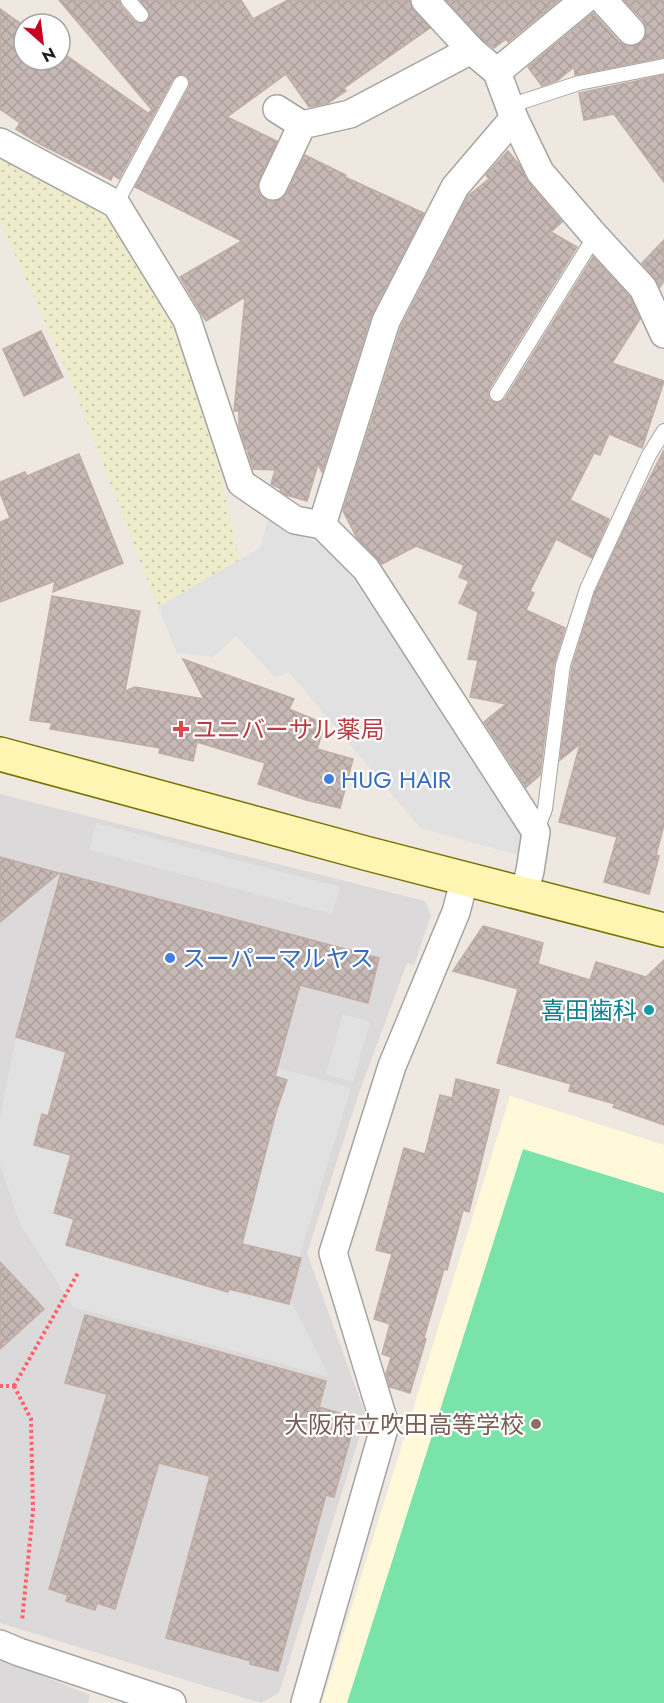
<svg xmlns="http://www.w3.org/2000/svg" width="664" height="1703" font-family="Jost,'Noto Sans JP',sans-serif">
<defs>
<pattern id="farmland-dots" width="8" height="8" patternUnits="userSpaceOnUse" patternTransform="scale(1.5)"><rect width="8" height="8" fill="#efeccb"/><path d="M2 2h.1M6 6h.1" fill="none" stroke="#cccaae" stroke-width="1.8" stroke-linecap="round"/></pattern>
<pattern id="building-cross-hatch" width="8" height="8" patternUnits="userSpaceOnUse" patternTransform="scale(1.5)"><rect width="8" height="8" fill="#c6b9b5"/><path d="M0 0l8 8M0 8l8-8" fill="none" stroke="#aa9f9b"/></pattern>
</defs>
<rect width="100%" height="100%" fill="#efe8e1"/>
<g fill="#dbd9da">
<polygon points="0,794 425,901 431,915 414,965 407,963 360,1090 307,1253 366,1416 279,1693 261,1703 0,1623"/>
<polygon points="0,1659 90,1695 88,1703 0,1703"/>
</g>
<polygon fill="#fff9da" points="510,1096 664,1145 664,1703 322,1703"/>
<polygon fill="url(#farmland-dots)" points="0,159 57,190 105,211 175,327 214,444 239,560 158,607 70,378 0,221"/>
<polygon fill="#7ae3aa" points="523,1149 664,1193 664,1703 347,1703"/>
<g fill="#e1e1e1">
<polygon points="269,516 303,537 332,548 525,834 521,856 420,828 289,672 275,677 236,636 213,657 177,653 158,607 260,548"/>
<polygon points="96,823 340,887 332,914 89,850"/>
<polygon points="24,998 351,1088 288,1294 329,1377 73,1307 20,1224 0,1165 0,1116"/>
<polygon points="343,1014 370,1022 353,1082 326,1074"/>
</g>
<g fill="url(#building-cross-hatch)" stroke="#c1aca3" stroke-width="1.5">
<polygon points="59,0 119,0 121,6 134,21 142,24 147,21 150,14 140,0 241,0 253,19 288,0 410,0 413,10 430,28 344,88 346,91 328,103 309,107 286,74 227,117 277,141 259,180 257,188 260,195 266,200 274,202 282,199 287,193 305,155 346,175 345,177 424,213 371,316 322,472 318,464 307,501 286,495 280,491 281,489 271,484 275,470 253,469 248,453 248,449 246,449 239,426 239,411 234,411 245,297 206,321 180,277 242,241 135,187 189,87 190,82 188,78 185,75 180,74 173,79 119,179 113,175 111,180 38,143 16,129 20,123 0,109 0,9 24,26 24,60 60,60 60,51 148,113 152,110"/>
<polygon points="446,0 559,0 508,42 506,39 494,48 482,39"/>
<polygon points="624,0 664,0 664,57 575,75 574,67 558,80 542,86 528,67 593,13 619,42 626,46 634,46 642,42 646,35 646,27 643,20"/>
<polygon points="664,75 664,182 614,114 584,120 579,93"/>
<polygon points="508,151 520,166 528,182 562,222 551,232 577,247 489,389 488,394 489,399 493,402 497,403 505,399 593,257 630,297 640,319 612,363 664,381 642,448 609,434 600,455 594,453 570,500 609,519 592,558 556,539 530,591 534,593 526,610 565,628 554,664 540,775 526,787 484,722 506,704 470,697 478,660 468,659 478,612 459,603 469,581 459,577 464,565 416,546 382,564 357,538 343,511 401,327 468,196 489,179 486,175"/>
<polygon points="664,240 664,281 660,287 655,278 642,263"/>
<polygon points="41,331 63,377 24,396 3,349"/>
<polygon points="664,450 664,825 656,855 659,856 649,894 604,882 617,837 559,822 580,744 560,760 572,667 595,592 632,512"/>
<polygon points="79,454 123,563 53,592 55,581 0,602 0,522 10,518 0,493 0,482 25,472 27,476"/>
<polygon points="52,596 140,611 125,691 135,687 204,699 183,659 294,699 289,709 325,724 317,749 353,759 340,808 306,800 258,784 265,763 197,742 193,761 159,753 160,748 50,729 52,723 30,720"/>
<polygon points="0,857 59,873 0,922"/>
<polygon points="61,873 379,958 368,1003 300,985 275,1076 287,1080 276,1112 242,1244 301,1258 289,1304 229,1289 228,1292 66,1245 74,1219 54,1213 71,1155 34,1145 42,1114 48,1116 66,1052 16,1037"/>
<polygon points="483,926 543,943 538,964 590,980 596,962 646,977 664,960 664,1125 613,1107 615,1104 569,1091 571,1084 497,1063 518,989 453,971"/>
<polygon points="456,1079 499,1090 469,1212 463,1210 447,1270 444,1269 424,1338 426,1339 410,1393 390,1387 386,1374 391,1357 382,1354 390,1324 374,1319 392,1254 376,1250 404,1148 425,1154 440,1095 452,1098"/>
<polygon points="0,1262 44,1309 0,1349"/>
<polygon points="85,1315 326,1381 319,1407 356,1418 334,1497 326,1495 278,1671 250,1664 251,1661 166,1638 210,1476 159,1463 115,1609 97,1603 95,1610 66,1601 68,1595 49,1589 107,1394 65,1383"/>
</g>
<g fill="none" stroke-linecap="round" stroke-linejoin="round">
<g stroke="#a4a4a4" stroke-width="16">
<g id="lane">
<polyline points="128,0 141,15"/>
<polyline points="509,106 579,83 664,66"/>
<polyline points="116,204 181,83"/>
<polyline points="497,394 595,236"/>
<polyline points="536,832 545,809 563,665 587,589 649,455 664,431"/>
</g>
</g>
<g stroke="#a4a4a4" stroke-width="30">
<g id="street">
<polyline points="425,0 471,50 497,72 514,118 540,172 595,236 643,288 664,334"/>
<polyline points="603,0 631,31"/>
<polyline points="497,72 584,0"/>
<polyline points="277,109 302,125"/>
<polyline points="0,142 116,204 187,320 241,483 295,520 322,525 366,569 536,832 530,871 524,893"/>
<polyline points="273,186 302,125 350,114 471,50"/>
<polyline points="322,525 386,321 455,187 514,118"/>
<polyline points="0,1644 19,1652 172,1703"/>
<polyline points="305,1703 385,1425 333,1253 392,1066 456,912 465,878"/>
</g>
</g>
<g stroke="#777100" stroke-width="36">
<polyline id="secondary" points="0,754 365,853 664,930"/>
</g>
<g stroke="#ff626a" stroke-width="4" stroke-dasharray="3 3" stroke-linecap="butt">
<polyline points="0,1386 14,1386"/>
<polyline points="14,1386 31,1419 33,1510 22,1621"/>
<polyline points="14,1386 78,1273"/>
</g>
<use href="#lane" stroke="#fff" stroke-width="14"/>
<use href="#street" stroke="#fff" stroke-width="27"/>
<use href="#secondary" stroke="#fdf5b1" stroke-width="33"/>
</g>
<path fill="#e0444e" stroke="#fff" stroke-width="2" d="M178 720h6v6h6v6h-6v6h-6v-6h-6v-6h6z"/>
<g fill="#3f7fe0" stroke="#fff" stroke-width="2">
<circle cx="329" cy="779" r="6"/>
<circle cx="170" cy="958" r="6"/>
</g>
<circle fill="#0f9aa8" stroke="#fff" stroke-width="2" cx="649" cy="1010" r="6"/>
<circle fill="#8d6e63" stroke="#fff" stroke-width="2" cx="536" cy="1424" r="6"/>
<g text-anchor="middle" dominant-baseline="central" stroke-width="4.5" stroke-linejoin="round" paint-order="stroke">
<g font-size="24" fill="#be3a42" stroke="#fff" text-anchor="start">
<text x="193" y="729">ユニバーサル薬局</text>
</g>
<g font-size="24" fill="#366cbe" stroke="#fff" text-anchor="start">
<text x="341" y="779">HUG HAIR</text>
<text x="182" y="958">スーパーマルヤス</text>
</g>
<g font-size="24" fill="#0d838f" stroke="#fff" text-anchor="end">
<text x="637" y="1010">喜田歯科</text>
</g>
<g font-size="24" fill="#785e54" stroke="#fff" text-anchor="end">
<text x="524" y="1424">大阪府立吹田高等学校</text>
</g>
</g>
<g transform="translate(42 42) rotate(152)"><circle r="28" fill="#ffffff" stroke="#a5a5a5" stroke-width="1.5"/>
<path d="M0-4.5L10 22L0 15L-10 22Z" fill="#c9001f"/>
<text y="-9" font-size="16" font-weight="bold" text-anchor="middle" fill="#1d1d1d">N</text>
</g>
</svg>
